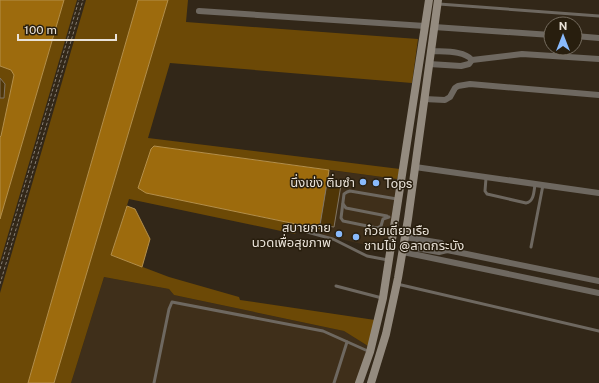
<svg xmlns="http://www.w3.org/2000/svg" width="599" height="383" font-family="'Public Sans','Noto Sans Thai',sans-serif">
<rect width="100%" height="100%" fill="#322718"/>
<g fill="#3f2f1a">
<polygon points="329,170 397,179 387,250 319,234"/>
<polygon points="104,277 169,289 174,295 344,331 368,346 357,383 71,383"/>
</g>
<g fill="#6c4906">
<polygon points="64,0 77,0 0,262 0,219"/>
<polygon points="86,0 138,0 28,383 0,383 0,293"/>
<polygon points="168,0 188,0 186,22 418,39 412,83 170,63 148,138 400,169 397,179 154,146 146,193 300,225 295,234 129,199 111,255 169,277 239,297 240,300 375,320 368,346 344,331 174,295 169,289 104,277 71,383 54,383"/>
<polygon points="0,66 11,70 15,75 1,136 0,137"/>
</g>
<g fill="#9d6b0d" stroke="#b48f4a">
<polygon points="0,0 64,0 0,219 0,137 1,136 14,75 11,70 0,66"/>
<polygon points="138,0 168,0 54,383 28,383"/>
<polygon points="154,146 329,170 320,229 146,193 138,188 151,149"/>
<polygon points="127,206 135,209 150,239 142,267 111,255"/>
</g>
<g fill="#503607" stroke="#827563">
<polygon points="0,78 5,84 4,98 0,98"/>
<polygon points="327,183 341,185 334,227 320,225"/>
</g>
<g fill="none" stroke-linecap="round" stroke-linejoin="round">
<g stroke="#887f73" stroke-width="1" stroke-dasharray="3 2" stroke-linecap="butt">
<polyline points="0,269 79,0"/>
<polyline points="0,284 83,0"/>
</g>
<g stroke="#6e6860" stroke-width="3">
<polyline points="439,4 599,16"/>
<path d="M486,178l-1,13 2,3 39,9c8,-1 8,-12 9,-19"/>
<polyline points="343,204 346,208 387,216"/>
<polyline points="389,217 383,219 381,226 377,228 343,221 341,218 344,194 347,192 350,191 397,199"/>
<polyline points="307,232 333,239 367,256 388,260"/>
<polyline points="531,247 543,185"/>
<polyline points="397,284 599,331"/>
<polyline points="336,286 382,298"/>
<polyline points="154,383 169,309 172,302 323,331 370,352"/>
<polyline points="334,383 347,342"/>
</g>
<g stroke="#6e6860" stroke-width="6">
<polyline points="199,11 425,26"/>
<polyline points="434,27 551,35"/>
<polyline points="575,36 599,38"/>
<path d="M431,51c12,1 33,-1 41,9"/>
<polyline points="429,64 461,66 469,64 472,60 522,54 599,59"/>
<polyline points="424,99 445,100 450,97 455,88 458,86 470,84 599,95"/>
<polyline points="415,167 599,193"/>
<polyline points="405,237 441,243 447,250"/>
<polyline points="404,246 439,252 447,250 599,281"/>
<polyline points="403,252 599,293"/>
</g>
<g stroke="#948b7f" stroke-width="8">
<polyline points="359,383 370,352 383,298 429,0"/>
<polyline points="371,383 386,334 398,278 408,219 438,0"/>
</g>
</g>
<g fill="#89bafc" stroke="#281e0e" stroke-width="1.5">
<circle cx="363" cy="182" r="4"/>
<circle cx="376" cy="183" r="4"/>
<circle cx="339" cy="234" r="4"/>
<circle cx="356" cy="237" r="4"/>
</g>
<g text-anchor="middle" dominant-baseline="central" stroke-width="3" stroke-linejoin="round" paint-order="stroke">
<g font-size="13" fill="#e9e2d8" stroke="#281e0e" text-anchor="end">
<text x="355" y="182">นึ่งเข่ง ติ่มซำ</text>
<text x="384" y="183" text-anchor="start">Tops</text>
<text x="331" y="227">สบายกาย<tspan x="331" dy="15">นวดเพื่อสุขภาพ</tspan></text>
<text x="364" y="230" text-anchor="start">ก๋วยเตี๋ยวเรือ<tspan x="364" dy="15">ชามไม้ @ลาดกระบัง</tspan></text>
</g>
</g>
<g transform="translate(563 36)"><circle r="19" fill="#281e0e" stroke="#756c5f"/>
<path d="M0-3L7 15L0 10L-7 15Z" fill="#89bafc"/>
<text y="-6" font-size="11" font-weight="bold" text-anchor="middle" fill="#e9e2d8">N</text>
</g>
<path d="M18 34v6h98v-6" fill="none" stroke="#e9e2d8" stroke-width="2"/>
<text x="24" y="34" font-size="12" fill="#e9e2d8" stroke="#281e0e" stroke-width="3" paint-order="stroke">100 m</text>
</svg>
